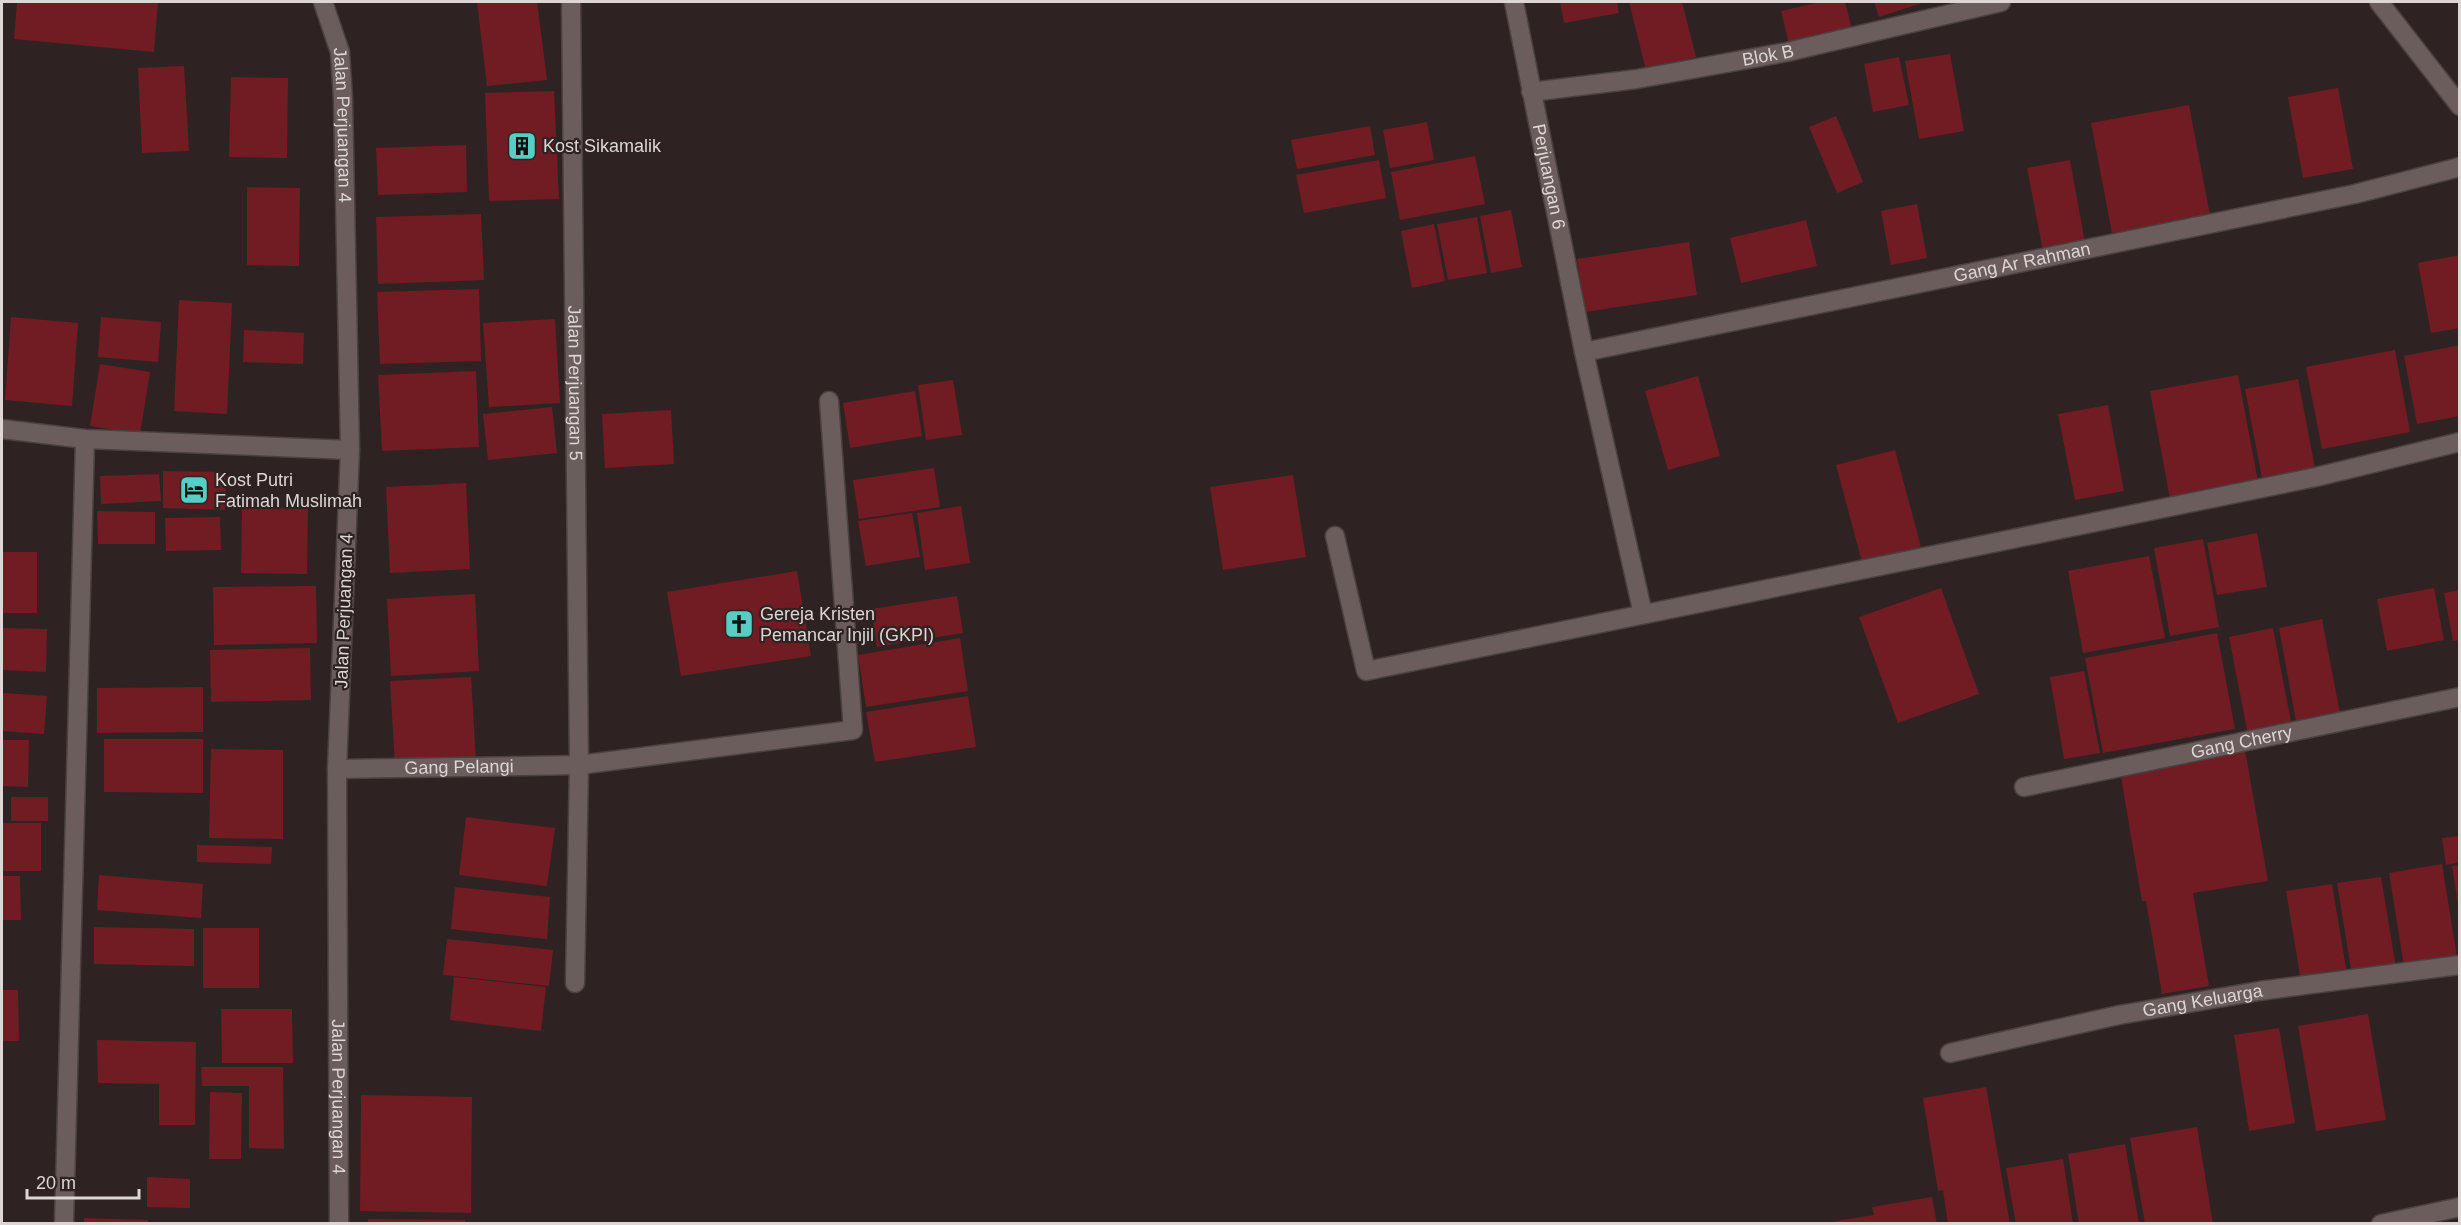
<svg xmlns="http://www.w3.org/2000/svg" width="2461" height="1225" font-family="Arial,sans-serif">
<rect width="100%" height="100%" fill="#2e2322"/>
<g fill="#711c22">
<polygon points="17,2 158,2 154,52 14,39"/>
<polygon points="477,2 537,2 547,80 487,86"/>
<polygon points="1560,2 1617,2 1619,13 1564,23"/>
<polygon points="1629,2 1682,2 1696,57 1646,70"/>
<polygon points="1820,2 1845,2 1852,29 1789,44 1781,11"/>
<polygon points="1874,2 1925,2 1879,17"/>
<polygon points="1950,54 1964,131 1919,139 1905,61"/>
<polygon points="1899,57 1909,105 1873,112 1864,64"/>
<polygon points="184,66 189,151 142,153 138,68"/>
<polygon points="231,77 288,78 287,158 229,157"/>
<polygon points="2338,88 2353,169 2303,178 2288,97"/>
<polygon points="554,91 559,199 489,201 485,93"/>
<polygon points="2189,105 2210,215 2112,233 2091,123"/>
<polygon points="1836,116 1863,182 1837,193 1809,127"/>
<polygon points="1427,122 1434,160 1390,168 1383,130"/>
<polygon points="1370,126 1375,155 1297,169 1291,140"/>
<polygon points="466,145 467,192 378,195 376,148"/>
<polygon points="1475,156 1485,204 1400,220 1391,172"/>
<polygon points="1379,160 1386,198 1304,213 1296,175"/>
<polygon points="2070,160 2085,243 2043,251 2027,168"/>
<polygon points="247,187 300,188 299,266 247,265"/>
<polygon points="1917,204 1927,258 1891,265 1881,211"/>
<polygon points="1511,210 1522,267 1491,273 1480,216"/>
<polygon points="481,214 484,280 378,284 376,217"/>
<polygon points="1477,217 1487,273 1448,280 1437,224"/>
<polygon points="1806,220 1817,266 1741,283 1730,238"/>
<polygon points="1434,224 1445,281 1412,288 1401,231"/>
<polygon points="1689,242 1697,295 1585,312 1577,259"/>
<polygon points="2460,255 2460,328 2431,333 2418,263"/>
<polygon points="479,289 481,361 380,364 377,292"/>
<polygon points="179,300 232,303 227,414 174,411"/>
<polygon points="11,317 78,323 72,406 5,400"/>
<polygon points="101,317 161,322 158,362 98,357"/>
<polygon points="555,319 560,403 489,407 483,323"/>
<polygon points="244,330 304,333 303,364 243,362"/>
<polygon points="2460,345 2460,416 2417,424 2404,356"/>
<polygon points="2395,350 2410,432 2322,449 2306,367"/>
<polygon points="100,364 150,372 140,434 90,426"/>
<polygon points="476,371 479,447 382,451 378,375"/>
<polygon points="2238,375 2258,482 2170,499 2150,391"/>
<polygon points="1698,376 1720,456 1668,470 1645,391"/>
<polygon points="2298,379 2315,468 2262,478 2245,389"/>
<polygon points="953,380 962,435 926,440 918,385"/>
<polygon points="915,391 922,436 850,448 843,403"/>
<polygon points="2108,405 2124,491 2075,500 2058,414"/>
<polygon points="552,407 557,453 488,460 483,414"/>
<polygon points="671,410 674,464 605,468 602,414"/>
<polygon points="1895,450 1921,547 1862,562 1836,465"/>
<polygon points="934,468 940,507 859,519 853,480"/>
<polygon points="163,471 226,472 225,510 163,508"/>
<polygon points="159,474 161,501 101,504 100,476"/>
<polygon points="1293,475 1306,557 1223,570 1210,487"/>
<polygon points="466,483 470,569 390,573 386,487"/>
<polygon points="961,506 970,563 925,570 917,513"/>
<polygon points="242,507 308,509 307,574 241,573"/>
<polygon points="97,511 155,512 155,544 98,544"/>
<polygon points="912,513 920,557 866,566 858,521"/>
<polygon points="220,517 221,550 166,551 165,518"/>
<polygon points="2257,533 2267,587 2217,595 2207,543"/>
<polygon points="2203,539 2219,627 2170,636 2154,548"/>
<rect x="2" y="552" width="35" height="61"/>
<polygon points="2149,556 2165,638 2083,653 2068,571"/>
<polygon points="797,571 811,656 681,676 667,592"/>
<polygon points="316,586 317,643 214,645 213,587"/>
<polygon points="1941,588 1979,694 1898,723 1859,617"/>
<polygon points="2434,588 2444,640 2387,651 2377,599"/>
<polygon points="2460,590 2460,640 2453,641 2444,593"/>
<polygon points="475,594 479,671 391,676 387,599"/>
<polygon points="957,596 963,633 877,647 871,609"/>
<polygon points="2322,619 2341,719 2297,727 2279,628"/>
<polygon points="2,628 47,629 46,672 2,670"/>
<polygon points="2273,628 2292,727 2248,735 2229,637"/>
<polygon points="2217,633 2235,729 2103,753 2085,658"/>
<polygon points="960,638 968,691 866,707 858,655"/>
<polygon points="310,648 311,700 211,702 210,650"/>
<polygon points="2084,671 2100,753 2064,759 2050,677"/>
<polygon points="471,677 476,761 395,765 390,681"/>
<polygon points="203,687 203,732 97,733 97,688"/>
<polygon points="3,693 47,696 44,734 2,731"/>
<polygon points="968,696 976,747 875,762 866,712"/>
<polygon points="104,739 203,739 203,793 104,792"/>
<polygon points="2,740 29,740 28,787 2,786"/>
<polygon points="211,749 283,750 283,839 209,838"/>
<polygon points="2245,750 2268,881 2193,893 2209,986 2162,994 2146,901 2142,901 2120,771"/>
<rect x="11" y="797" width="37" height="24"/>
<polygon points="466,817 555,828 547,886 459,875"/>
<rect x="2" y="823" width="39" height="48"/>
<polygon points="2460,836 2460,862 2446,865 2442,838"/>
<polygon points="197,845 272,847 271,864 197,862"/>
<polygon points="2442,864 2457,957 2404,966 2389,873"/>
<polygon points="2460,865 2460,905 2458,905 2452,866"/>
<polygon points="99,875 203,884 201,918 97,910"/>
<polygon points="2,876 20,876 21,920 2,920"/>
<polygon points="2381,877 2396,968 2352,975 2337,883"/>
<polygon points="2332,884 2347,974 2301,981 2286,891"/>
<polygon points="455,887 550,897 547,939 451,929"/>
<polygon points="94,927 194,929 194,966 94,964"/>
<rect x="203" y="928" width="56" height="60"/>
<polygon points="447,939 553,950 549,986 443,975"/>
<polygon points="454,977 546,987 541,1031 450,1020"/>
<polygon points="2,990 18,990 19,1041 2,1041"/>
<polygon points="221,1009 292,1009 293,1063 222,1063"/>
<polygon points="2368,1014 2386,1120 2316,1131 2298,1026"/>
<polygon points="2279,1028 2295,1123 2249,1131 2234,1035"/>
<polygon points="97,1040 196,1042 195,1125 159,1125 159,1084 98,1083"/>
<polygon points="201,1067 283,1067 284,1149 249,1148 249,1086 202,1086"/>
<polygon points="1986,1087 2010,1224 1948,1224 1943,1190 1938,1191 1923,1098"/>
<polygon points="210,1092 242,1093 241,1159 209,1159"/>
<polygon points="361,1095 472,1097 471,1213 360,1211"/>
<polygon points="2197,1127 2213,1224 2145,1224 2130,1138"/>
<polygon points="2125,1144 2139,1224 2079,1224 2068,1154"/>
<polygon points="2063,1159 2073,1224 2016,1224 2006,1168"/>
<polygon points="147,1177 190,1179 190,1208 147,1207"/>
<polygon points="1932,1197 1937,1224 1836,1224 1836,1221 1874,1215 1872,1207"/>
<polygon points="84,1218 148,1220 148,1224 84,1224"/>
<polygon points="368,1219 465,1220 465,1224 368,1224"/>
</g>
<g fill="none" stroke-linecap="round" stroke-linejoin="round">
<g stroke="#4a4140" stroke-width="21">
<g id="minor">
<path id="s1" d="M323,2l17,50 3,47 7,351 -13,319 2,455"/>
<path id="s2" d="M571,2l8,763 -4,218"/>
<path id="s3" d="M1514,2l70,350 59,262"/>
<polyline points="2379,2 2460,106"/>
<path id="s4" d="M1531,92l106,-13 150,-27 214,-50"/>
<path id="s5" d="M1584,352l771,-158 105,-27"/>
<polyline points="2,429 85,439 350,450"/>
<polyline points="1335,536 1366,671 2316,477 2460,442"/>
<path id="s6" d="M337,769l242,-4 274,-35 -24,-329"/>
<path id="s7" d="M2024,787l436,-90"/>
<path id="s8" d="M1950,1053l169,-38 140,-24 201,-26"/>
<polyline points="64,1224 85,439"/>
<polyline points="2381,1224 2460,1207"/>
</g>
</g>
<use href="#minor" stroke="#6a5d5c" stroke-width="18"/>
</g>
<defs>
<g id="building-square" transform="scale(1.5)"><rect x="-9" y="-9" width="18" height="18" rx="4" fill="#56cec3" stroke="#2e2322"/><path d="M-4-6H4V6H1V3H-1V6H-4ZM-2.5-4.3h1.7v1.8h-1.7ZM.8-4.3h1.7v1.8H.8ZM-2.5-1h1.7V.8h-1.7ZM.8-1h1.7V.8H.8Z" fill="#111"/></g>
<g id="hotel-square" transform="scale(1.5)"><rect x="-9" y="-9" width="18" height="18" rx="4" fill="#56cec3" stroke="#2e2322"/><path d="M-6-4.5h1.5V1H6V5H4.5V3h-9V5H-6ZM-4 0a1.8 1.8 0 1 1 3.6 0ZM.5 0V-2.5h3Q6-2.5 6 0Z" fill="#111"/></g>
<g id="church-square" transform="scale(1.5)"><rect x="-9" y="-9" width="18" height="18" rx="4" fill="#56cec3" stroke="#2e2322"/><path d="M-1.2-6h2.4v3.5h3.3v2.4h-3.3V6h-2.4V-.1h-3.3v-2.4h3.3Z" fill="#111"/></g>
</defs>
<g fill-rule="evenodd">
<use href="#building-square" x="522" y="146"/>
<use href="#hotel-square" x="194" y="490"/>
<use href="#church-square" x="739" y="624"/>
</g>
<g text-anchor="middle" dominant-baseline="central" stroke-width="4.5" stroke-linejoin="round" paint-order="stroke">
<g font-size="18" fill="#ddd6d5" stroke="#2e2322">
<text stroke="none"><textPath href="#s4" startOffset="240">Blok B</textPath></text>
<text stroke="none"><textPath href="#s1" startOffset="126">Jalan Perjuangan 4</textPath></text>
<text stroke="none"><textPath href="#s3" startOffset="178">Perjuangan 6</textPath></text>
<text stroke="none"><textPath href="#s5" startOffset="447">Gang Ar Rahman</textPath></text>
<text stroke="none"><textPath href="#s2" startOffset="381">Jalan Perjuangan 5</textPath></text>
<text transform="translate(344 611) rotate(-88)">Jalan Perjuangan 4</text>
<text stroke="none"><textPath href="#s7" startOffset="222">Gang Cherry</textPath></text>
<text stroke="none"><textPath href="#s6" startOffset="122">Gang Pelangi</textPath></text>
<text stroke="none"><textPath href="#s8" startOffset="258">Gang Keluarga</textPath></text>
<text stroke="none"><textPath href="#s1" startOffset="1098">Jalan Perjuangan 4</textPath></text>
</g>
<g font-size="18" fill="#ddd6d5" stroke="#2e2322" text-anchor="start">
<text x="543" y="146">Kost Sikamalik</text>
<text x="215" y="480">Kost Putri<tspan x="215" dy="21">Fatimah Muslimah</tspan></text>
<text x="760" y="614">Gereja Kristen<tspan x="760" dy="21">Pemancar Injil (GKPI)</tspan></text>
</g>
</g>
<rect width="2461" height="1225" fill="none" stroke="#ddd6d5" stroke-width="6"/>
<path d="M27 1189v9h112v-9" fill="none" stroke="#ddd6d5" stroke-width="3"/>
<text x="36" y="1189" font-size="18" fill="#ddd6d5" stroke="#2e2322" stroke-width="4.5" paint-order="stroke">20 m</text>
</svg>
